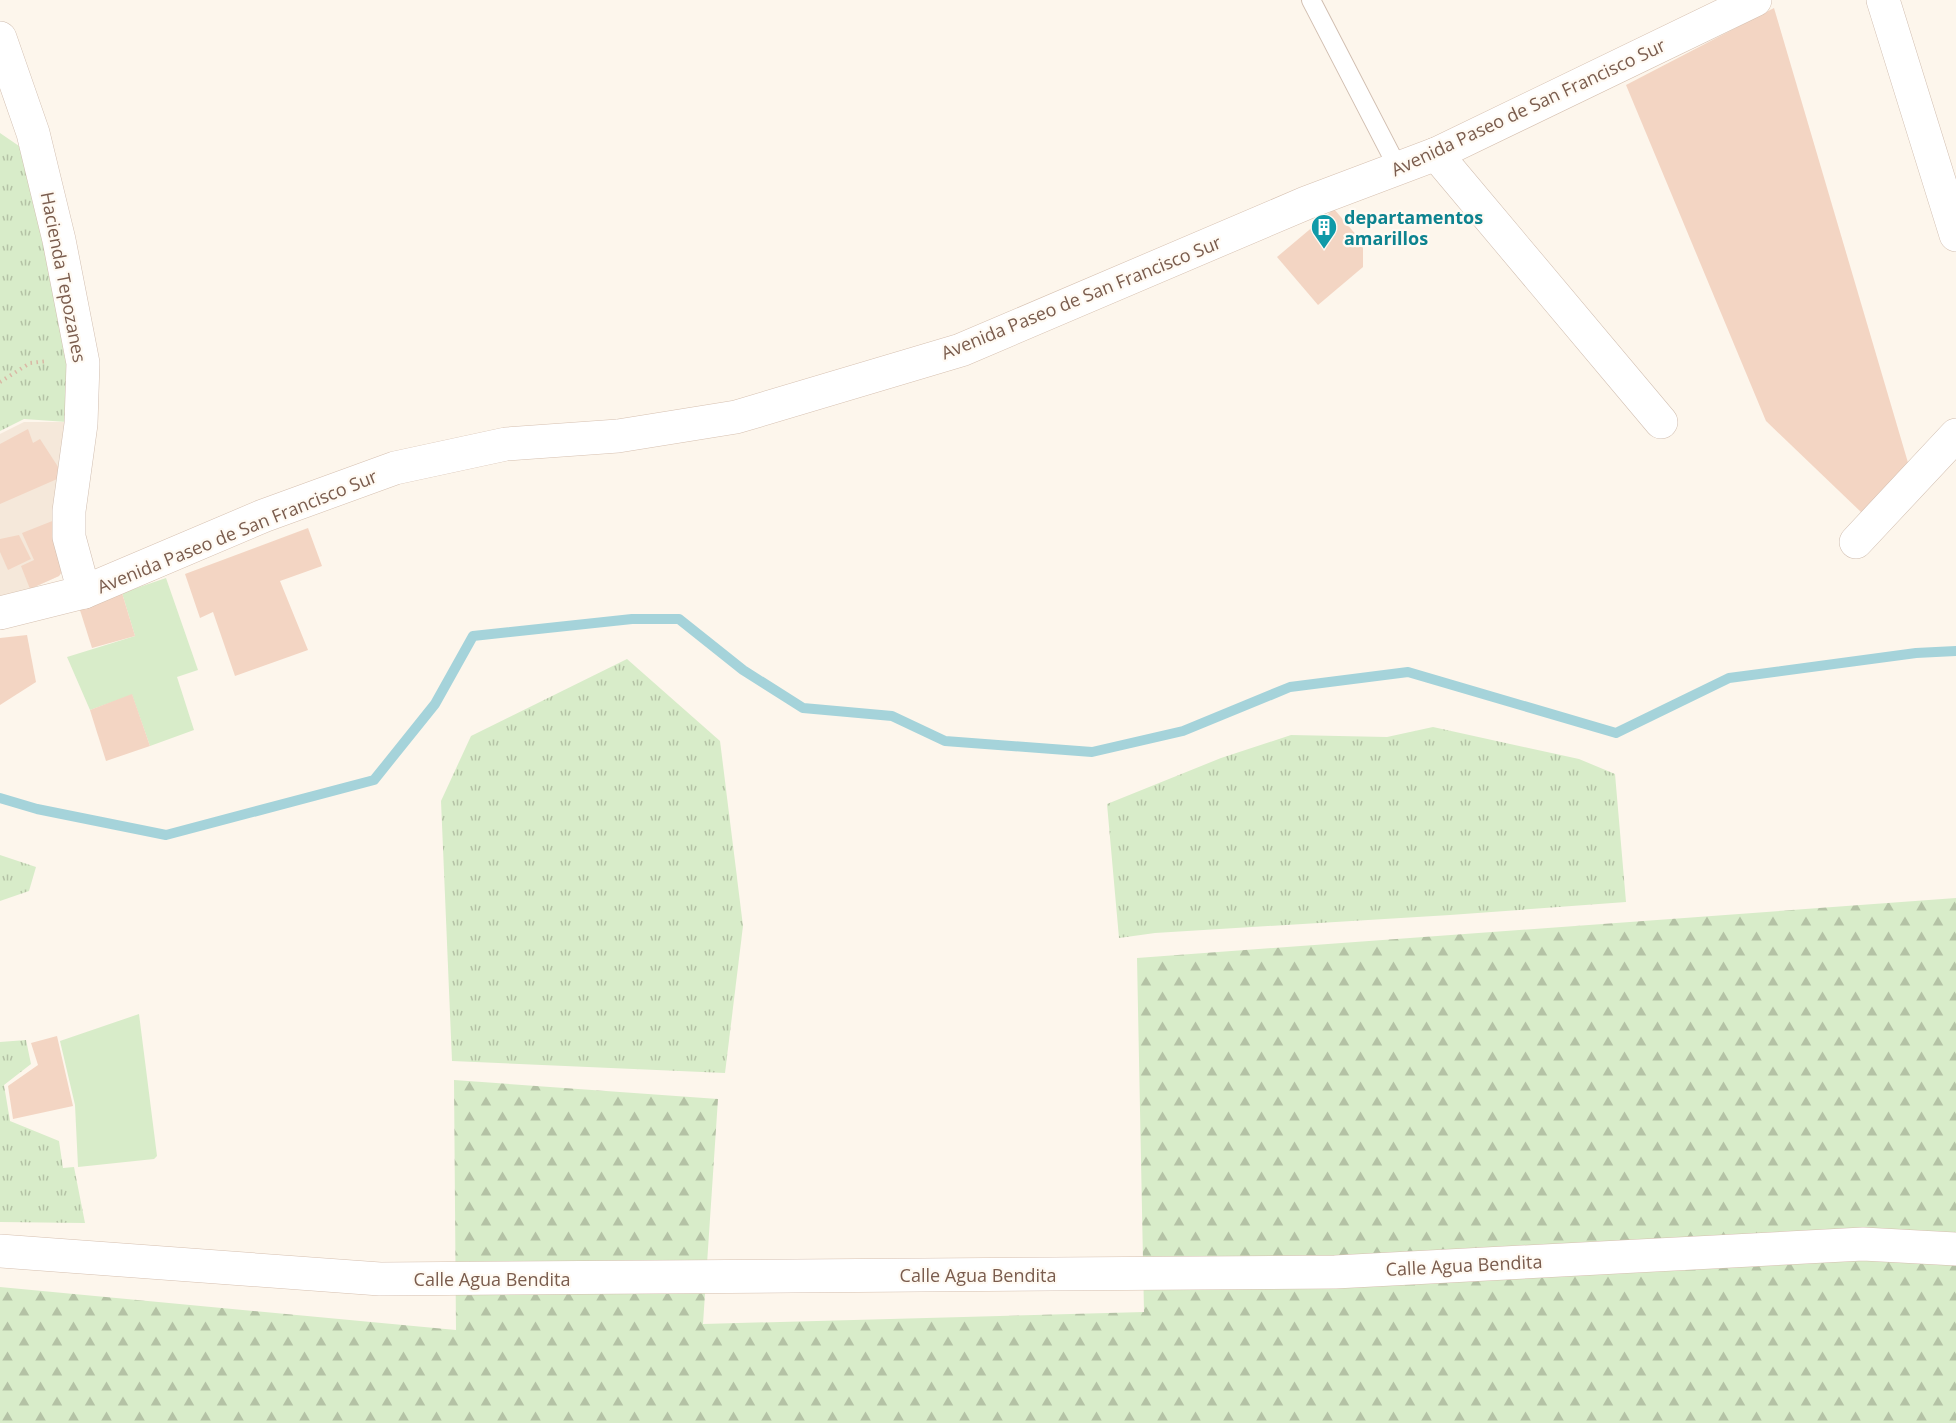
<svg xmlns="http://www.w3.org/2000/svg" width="1956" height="1423" font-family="'Open Sans',sans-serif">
<defs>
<pattern id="grass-tufts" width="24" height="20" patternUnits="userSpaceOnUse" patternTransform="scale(1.5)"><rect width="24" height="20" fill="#d8ecc9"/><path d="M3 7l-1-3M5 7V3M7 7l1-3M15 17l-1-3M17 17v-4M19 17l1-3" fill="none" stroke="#b4c2a5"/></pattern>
<pattern id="forest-firs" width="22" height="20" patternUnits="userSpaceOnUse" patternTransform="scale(1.5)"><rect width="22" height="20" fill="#d8ecc9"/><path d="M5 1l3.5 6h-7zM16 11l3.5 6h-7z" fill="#b4c2a5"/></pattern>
</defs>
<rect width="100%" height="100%" fill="#fdf6ec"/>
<polygon fill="#f5e8da" points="24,422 67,422 65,567 59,576 30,589 0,596 0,434"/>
<g fill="url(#grass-tufts)">
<polygon points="0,133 19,146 36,200 66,349 67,422 24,419 0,431"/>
<polygon points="627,659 720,741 743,926 725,1073 452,1061 441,801 471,736"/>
<polygon points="1433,727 1579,759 1615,774 1626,902 1450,915 1155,933 1119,938 1107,804 1221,758 1291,735 1387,737"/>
<polygon points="0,855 36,867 29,891 0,901"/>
<polygon points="26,1040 31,1064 4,1085 10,1121 59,1141 63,1168 74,1167 85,1223 0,1222 0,1042"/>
</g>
<polygon fill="url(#forest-firs)" points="1956,898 1956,1423 0,1423 0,1287 456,1330 454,1080 718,1099 703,1324 1144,1312 1137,958"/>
<g fill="#d8ecc9">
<polygon points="166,578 198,670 177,677 194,730 150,746 132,695 90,710 67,657 135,636 122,593"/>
<polygon points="139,1014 157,1156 154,1159 78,1167 75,1105 60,1041"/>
</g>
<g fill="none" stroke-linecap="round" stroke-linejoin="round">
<polyline stroke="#a5d3da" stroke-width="10" points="0,798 37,809 166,835 374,780 435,704 473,636 632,619 679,619 743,670 803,708 892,716 945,741 1092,752 1183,731 1290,687 1408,672 1616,733 1729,678 1916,653 1956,651"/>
</g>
<g fill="#f3d5c3">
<polygon points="1774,8 1909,466 1862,513 1766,421 1626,85"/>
<polygon points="1334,209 1363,243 1363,267 1318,305 1277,257"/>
<polygon points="28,429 33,443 40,439 64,476 0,504 0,444"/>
<polygon points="65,516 65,567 59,576 30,589 21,566 34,560 22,533"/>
<polygon points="308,528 322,566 280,581 308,650 235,676 213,612 200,618 185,574"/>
<polygon points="19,535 31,559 8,570 0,552 0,539"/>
<polygon points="122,593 135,636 92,648 79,607"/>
<polygon points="27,635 36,682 0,705 0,638"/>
<polygon points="132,694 150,746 106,761 90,710"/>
<polygon points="57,1036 73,1106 13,1119 8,1086 38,1065 31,1043"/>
</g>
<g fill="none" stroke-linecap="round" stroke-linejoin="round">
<g stroke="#d1beb0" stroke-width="20">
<polyline id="service" points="1311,0 1398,168"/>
</g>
<g stroke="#d1beb0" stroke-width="34">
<g id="minor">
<polyline points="1883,0 1956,235"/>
<polyline points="0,38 33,133 59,240 83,363 81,424 69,511 69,537 84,592"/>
<polyline points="1436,154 1661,422"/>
<polyline points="1856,542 1956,435"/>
</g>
</g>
<g stroke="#d6c0b0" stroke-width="34">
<g id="secondary">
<polyline points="0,613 84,592 263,516 395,468 506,444 618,436 736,417 961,350 1306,203 1436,154 1755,0"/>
<polyline points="0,1251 380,1279 1335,1272 1863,1244 1956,1249"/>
</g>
</g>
<polyline stroke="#d9b8a5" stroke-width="4" stroke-dasharray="1.5 4.5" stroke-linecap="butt" points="0,382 30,363 48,361"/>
<use href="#service" stroke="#fff" stroke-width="18"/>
<use href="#minor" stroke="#fff" stroke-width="33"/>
<use href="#secondary" stroke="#fff" stroke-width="33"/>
</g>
<defs>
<g id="building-pin" transform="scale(1.35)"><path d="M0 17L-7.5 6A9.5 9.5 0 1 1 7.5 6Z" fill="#0f9aa8" stroke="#fffaf3"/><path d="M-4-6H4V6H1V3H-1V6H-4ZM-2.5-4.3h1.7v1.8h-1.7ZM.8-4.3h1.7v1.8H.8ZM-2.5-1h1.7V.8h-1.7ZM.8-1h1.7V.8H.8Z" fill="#fff"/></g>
</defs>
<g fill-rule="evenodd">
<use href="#building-pin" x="1324" y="227"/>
</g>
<g text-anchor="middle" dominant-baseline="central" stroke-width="4.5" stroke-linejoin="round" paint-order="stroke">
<g font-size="18" fill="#7a5c4d" stroke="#fffaf3">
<text transform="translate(1528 107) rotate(-25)">Avenida Paseo de San Francisco Sur</text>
<text transform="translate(64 277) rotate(79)">Hacienda Tepozanes</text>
<text transform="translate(1081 297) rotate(-22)">Avenida Paseo de San Francisco Sur</text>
<text transform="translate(237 531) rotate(-22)">Avenida Paseo de San Francisco Sur</text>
<text transform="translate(1464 1265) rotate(-3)">Calle Agua Bendita</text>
<text x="978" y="1275">Calle Agua Bendita</text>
<text x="492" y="1279">Calle Agua Bendita</text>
</g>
<g font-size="18" font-weight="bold" fill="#0d838f" stroke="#fffaf3" text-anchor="start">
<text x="1344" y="217">departamentos<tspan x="1344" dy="21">amarillos</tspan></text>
</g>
</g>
</svg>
